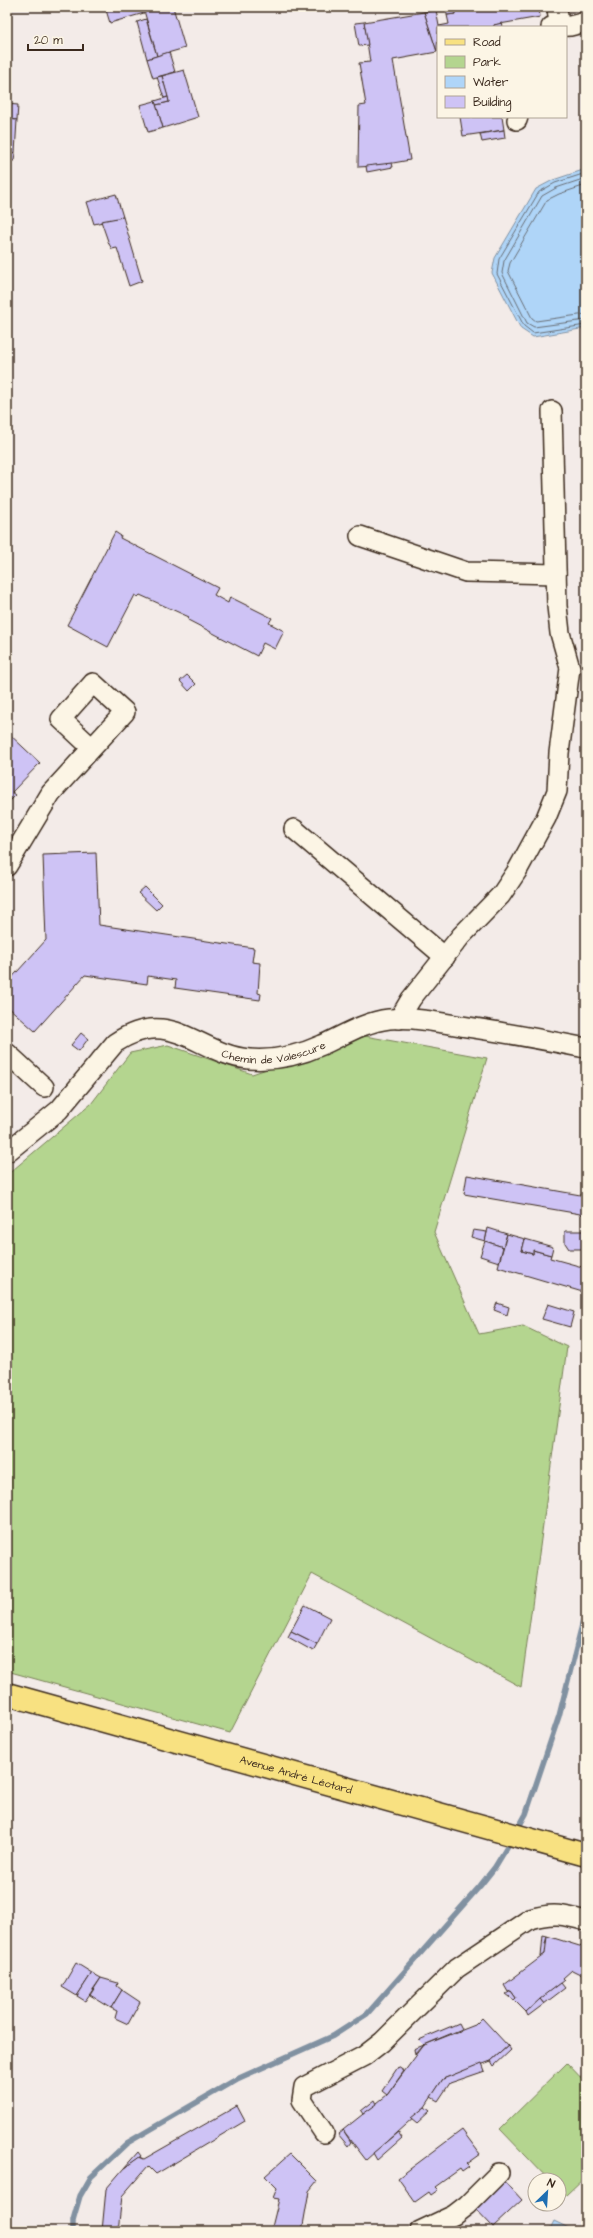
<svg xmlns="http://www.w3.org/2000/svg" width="593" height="2238" font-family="'Architects Daughter',sans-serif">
<rect width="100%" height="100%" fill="#f3ebe8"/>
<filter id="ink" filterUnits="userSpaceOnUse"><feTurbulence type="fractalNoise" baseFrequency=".025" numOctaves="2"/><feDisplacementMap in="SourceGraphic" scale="8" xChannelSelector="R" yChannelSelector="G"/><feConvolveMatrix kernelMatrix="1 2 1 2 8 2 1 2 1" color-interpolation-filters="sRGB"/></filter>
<g filter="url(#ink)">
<g fill="#b4d58f" stroke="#788056">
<polygon points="365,1036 487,1058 434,1232 479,1334 523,1326 567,1347 521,1687 312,1574 230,1733 7,1671 7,1175 91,1104 130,1053 168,1045 252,1074"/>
<polygon points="567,2063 586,2083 586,2176 565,2196 559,2190 559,2180 549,2180 500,2129"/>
</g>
<g fill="#afd5f8" stroke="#8191a1">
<polygon points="586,169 586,328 533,337 521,329 492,273 495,258 536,189 553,180"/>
<polygon points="554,2221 575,2231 549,2231"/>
</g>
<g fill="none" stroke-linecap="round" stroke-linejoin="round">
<g stroke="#696e75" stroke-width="1">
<polyline points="586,173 555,183 539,192 499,259 497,274 524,326 533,333 586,325"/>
<polyline points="586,178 556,188 542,196 504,261 502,273 527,323 534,327 586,320"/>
<polyline points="586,185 559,194 547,200 510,263 508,271 532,318 536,321 586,314"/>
</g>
<g stroke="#8191a1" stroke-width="5.5">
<polyline points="586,1414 584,1425 586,1430"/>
<polyline points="516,1832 526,1814 559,1716 586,1609"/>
<polyline points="73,2231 73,2220 80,2196 91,2177 127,2143 237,2079 333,2036 367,2014 480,1886 495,1867 512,1839"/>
</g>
</g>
<g fill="#cec3f5" stroke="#3b2a1e">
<polygon points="118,7 143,7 144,13 110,23 106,10"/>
<polygon points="143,7 173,7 185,48 157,56"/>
<polygon points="539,7 540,17 494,25 494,27 438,27 437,52 424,12 436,10 439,26 449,24 447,15 455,14 454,7"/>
<polygon points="454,8 455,14 447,15 446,9"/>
<polygon points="424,12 437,52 393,60 410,160 376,166 358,167 359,106 366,105 359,63 370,62 364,22"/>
<polygon points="146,19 157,56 147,59 137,22"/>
<polygon points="364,22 368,45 359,46 355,23"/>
<polygon points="502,23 503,27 494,27 494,25"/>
<polygon points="169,52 175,72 153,78 147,59"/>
<polygon points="184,70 198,117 163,128 156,105 169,102 162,76"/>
<polygon points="162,76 168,97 164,98 157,77"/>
<polygon points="168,97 169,102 156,105 155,101"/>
<polygon points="155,101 163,128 148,132 140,105"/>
<polygon points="7,104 18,105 17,120 7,119"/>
<polygon points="460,117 502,117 504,130 463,136"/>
<polygon points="7,119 17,120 15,153 7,152"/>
<polygon points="504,130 505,138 482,142 480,134"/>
<polygon points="7,152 15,153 14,161 7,160"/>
<polygon points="392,163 393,167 367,172 366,166"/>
<polygon points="116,194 123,217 94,224 87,202"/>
<polygon points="123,217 142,281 129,286 117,248 112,249 109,244 101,221"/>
<polygon points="115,532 121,536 120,538 218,588 214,595 228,603 230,597 272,618 269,623 284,631 275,649 263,643 257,656 188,620 189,617 140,595 138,597 135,595 108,647 67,625"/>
<polygon points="187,675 196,684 189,691 180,681"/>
<polygon points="7,732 40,763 12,792 16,795 7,804"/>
<polygon points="96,853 99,925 254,948 252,962 260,963 258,993 261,994 260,1000 175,988 176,980 148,976 147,984 85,975 35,1031 7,1006 7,983 46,940 43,855"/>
<polygon points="145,887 162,904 156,910 138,893"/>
<polygon points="81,1033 88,1039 79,1051 71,1045"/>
<polygon points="467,1175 586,1196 586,1215 464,1194"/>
<polygon points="488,1228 507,1234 503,1247 485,1241"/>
<polygon points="473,1230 487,1232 485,1241 471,1237"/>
<polygon points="565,1231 586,1231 586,1249 569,1249 565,1243"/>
<polygon points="507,1234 525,1239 522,1251 533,1254 533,1250 551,1255 550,1258 586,1268 586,1293 498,1267"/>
<polygon points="525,1239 553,1247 551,1255 533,1250 533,1254 522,1251"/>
<polygon points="485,1241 503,1247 499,1262 480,1256"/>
<polygon points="497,1303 509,1307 507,1315 494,1310"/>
<polygon points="548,1304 574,1312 570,1327 542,1319"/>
<polygon points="305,1605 330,1618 317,1644 291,1631"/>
<polygon points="291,1631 317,1644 313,1651 288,1637"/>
<polygon points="543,1935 547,1936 545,1944 548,1944 545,1954 541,1957"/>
<polygon points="547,1936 586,1948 586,1977 572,1970 563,1978 565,1980 526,2012 514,2000 516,1998 511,1991 508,1992 504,1985 545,1954"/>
<polygon points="76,1963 92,1973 77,1996 62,1987"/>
<polygon points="92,1973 101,1978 85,2001 77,1996"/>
<polygon points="101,1978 118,1983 117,1986 122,1990 111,2008 90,1995"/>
<polygon points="561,1983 565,1988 544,2004 540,1999"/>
<polygon points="122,1990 140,2002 128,2024 115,2018 117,2011 111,2008"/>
<polygon points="511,1991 516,1998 514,2000 506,1994"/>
<polygon points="540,1999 544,2004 528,2016 526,2012"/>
<polygon points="482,2018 508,2046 491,2061 443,2079 425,2107 366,2160 343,2130 387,2095 424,2045 475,2025"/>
<polygon points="459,2023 462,2029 424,2045 419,2040"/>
<polygon points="424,2045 415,2055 414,2049"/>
<polygon points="508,2046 511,2050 494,2066 491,2061"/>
<polygon points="482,2063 485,2071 450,2083 438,2101 431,2097 443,2079"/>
<polygon points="398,2067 404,2071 387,2095 382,2091"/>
<polygon points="375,2100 377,2104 363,2114 361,2111"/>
<polygon points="237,2106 245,2121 156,2174 148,2166 122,2196 118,2231 102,2231 106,2189 124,2168 139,2157 144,2159"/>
<polygon points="425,2107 430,2111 417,2123 411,2118"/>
<polygon points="343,2130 351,2142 348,2146 338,2134"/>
<polygon points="462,2130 480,2154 466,2164 469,2167 462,2172 460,2169 435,2187 438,2190 431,2195 429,2192 415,2202 398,2178"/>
<polygon points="398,2132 402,2138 377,2160 373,2153"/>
<polygon points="138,2152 141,2156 124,2168"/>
<polygon points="290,2154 317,2181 309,2191 302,2231 271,2231 279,2199 273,2198 277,2188 265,2176"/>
<polygon points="502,2178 522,2200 493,2227 473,2206"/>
<polygon points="454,2221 458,2231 433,2231"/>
</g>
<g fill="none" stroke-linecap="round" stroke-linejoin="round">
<g stroke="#3b2a1e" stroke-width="22">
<g id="minor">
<polyline points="557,7 559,26"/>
<polyline points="551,27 570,26 586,22"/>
<polyline points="517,120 518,117"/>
<polyline points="360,536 466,572 556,574"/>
<polyline points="294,829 445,957"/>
<polyline points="7,866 51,793 125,712 93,683 61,719 92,748"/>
<polyline points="399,1019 411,999 461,936 501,895 517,871 546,818 557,791 559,753 570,668 560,633 557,606 552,411"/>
<polyline points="7,1053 44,1087"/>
<path id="s1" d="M7,1152l52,-42 56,-67c56,-38 82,11 134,16 26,2 49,-3 73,-14 22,-10 42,-23 67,-26 23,-2 49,3 72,7 42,6 83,14 125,22"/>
<path d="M324,2133l-22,-33 2,-13 60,-31 18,-14 75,-74 73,-49c23,-7 34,-4 56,2"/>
<polyline points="420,2231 454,2215 467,2205 499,2173"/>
</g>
</g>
<g stroke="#3b2a1e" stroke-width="25">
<g id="major">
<path id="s2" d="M7,1694l579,161"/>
</g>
</g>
<use href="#minor" stroke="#fcf5e5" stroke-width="19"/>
<use href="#major" stroke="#f8e181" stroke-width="22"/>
</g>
</g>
<g text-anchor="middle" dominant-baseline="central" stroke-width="4" stroke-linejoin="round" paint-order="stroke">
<g font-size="11" fill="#3b2a1e" stroke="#fcf5e5">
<text stroke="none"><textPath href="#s1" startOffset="322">Chemin de Valescure</textPath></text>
<text stroke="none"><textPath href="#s2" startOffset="300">Avenue André Léotard</textPath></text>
</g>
</g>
<rect width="593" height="2238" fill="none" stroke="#fcf5e5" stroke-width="24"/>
<rect x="12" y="12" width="569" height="2214" fill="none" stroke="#3b2a1e" stroke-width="1.5" filter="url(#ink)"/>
<rect x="437" y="26" width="130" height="92" fill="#fcf5e5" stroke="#afa495"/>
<rect x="445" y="39" width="20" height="6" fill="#f8e181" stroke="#afa495"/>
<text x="473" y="46" font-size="12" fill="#3b2a1e">Road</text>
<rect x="445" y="56" width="20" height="12" fill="#b4d58f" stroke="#afa495"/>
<text x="473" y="66" font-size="12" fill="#3b2a1e">Park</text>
<rect x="445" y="76" width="20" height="12" fill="#afd5f8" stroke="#afa495"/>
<text x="473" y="86" font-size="12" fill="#3b2a1e">Water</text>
<rect x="445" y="96" width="20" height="12" fill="#cec3f5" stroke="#afa495"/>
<text x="473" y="106" font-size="12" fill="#3b2a1e">Building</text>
<g transform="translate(547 2192) rotate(25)"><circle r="19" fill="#fcf5e5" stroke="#afa495"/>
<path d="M0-3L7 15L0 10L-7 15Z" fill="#1f6fb2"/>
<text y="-6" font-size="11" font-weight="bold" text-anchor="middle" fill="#3b2a1e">N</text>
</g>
<path d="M28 44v6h55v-6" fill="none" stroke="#3b2a1e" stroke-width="2"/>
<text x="34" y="44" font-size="12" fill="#3b2a1e" stroke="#fcf5e5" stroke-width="3" paint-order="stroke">20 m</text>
</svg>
